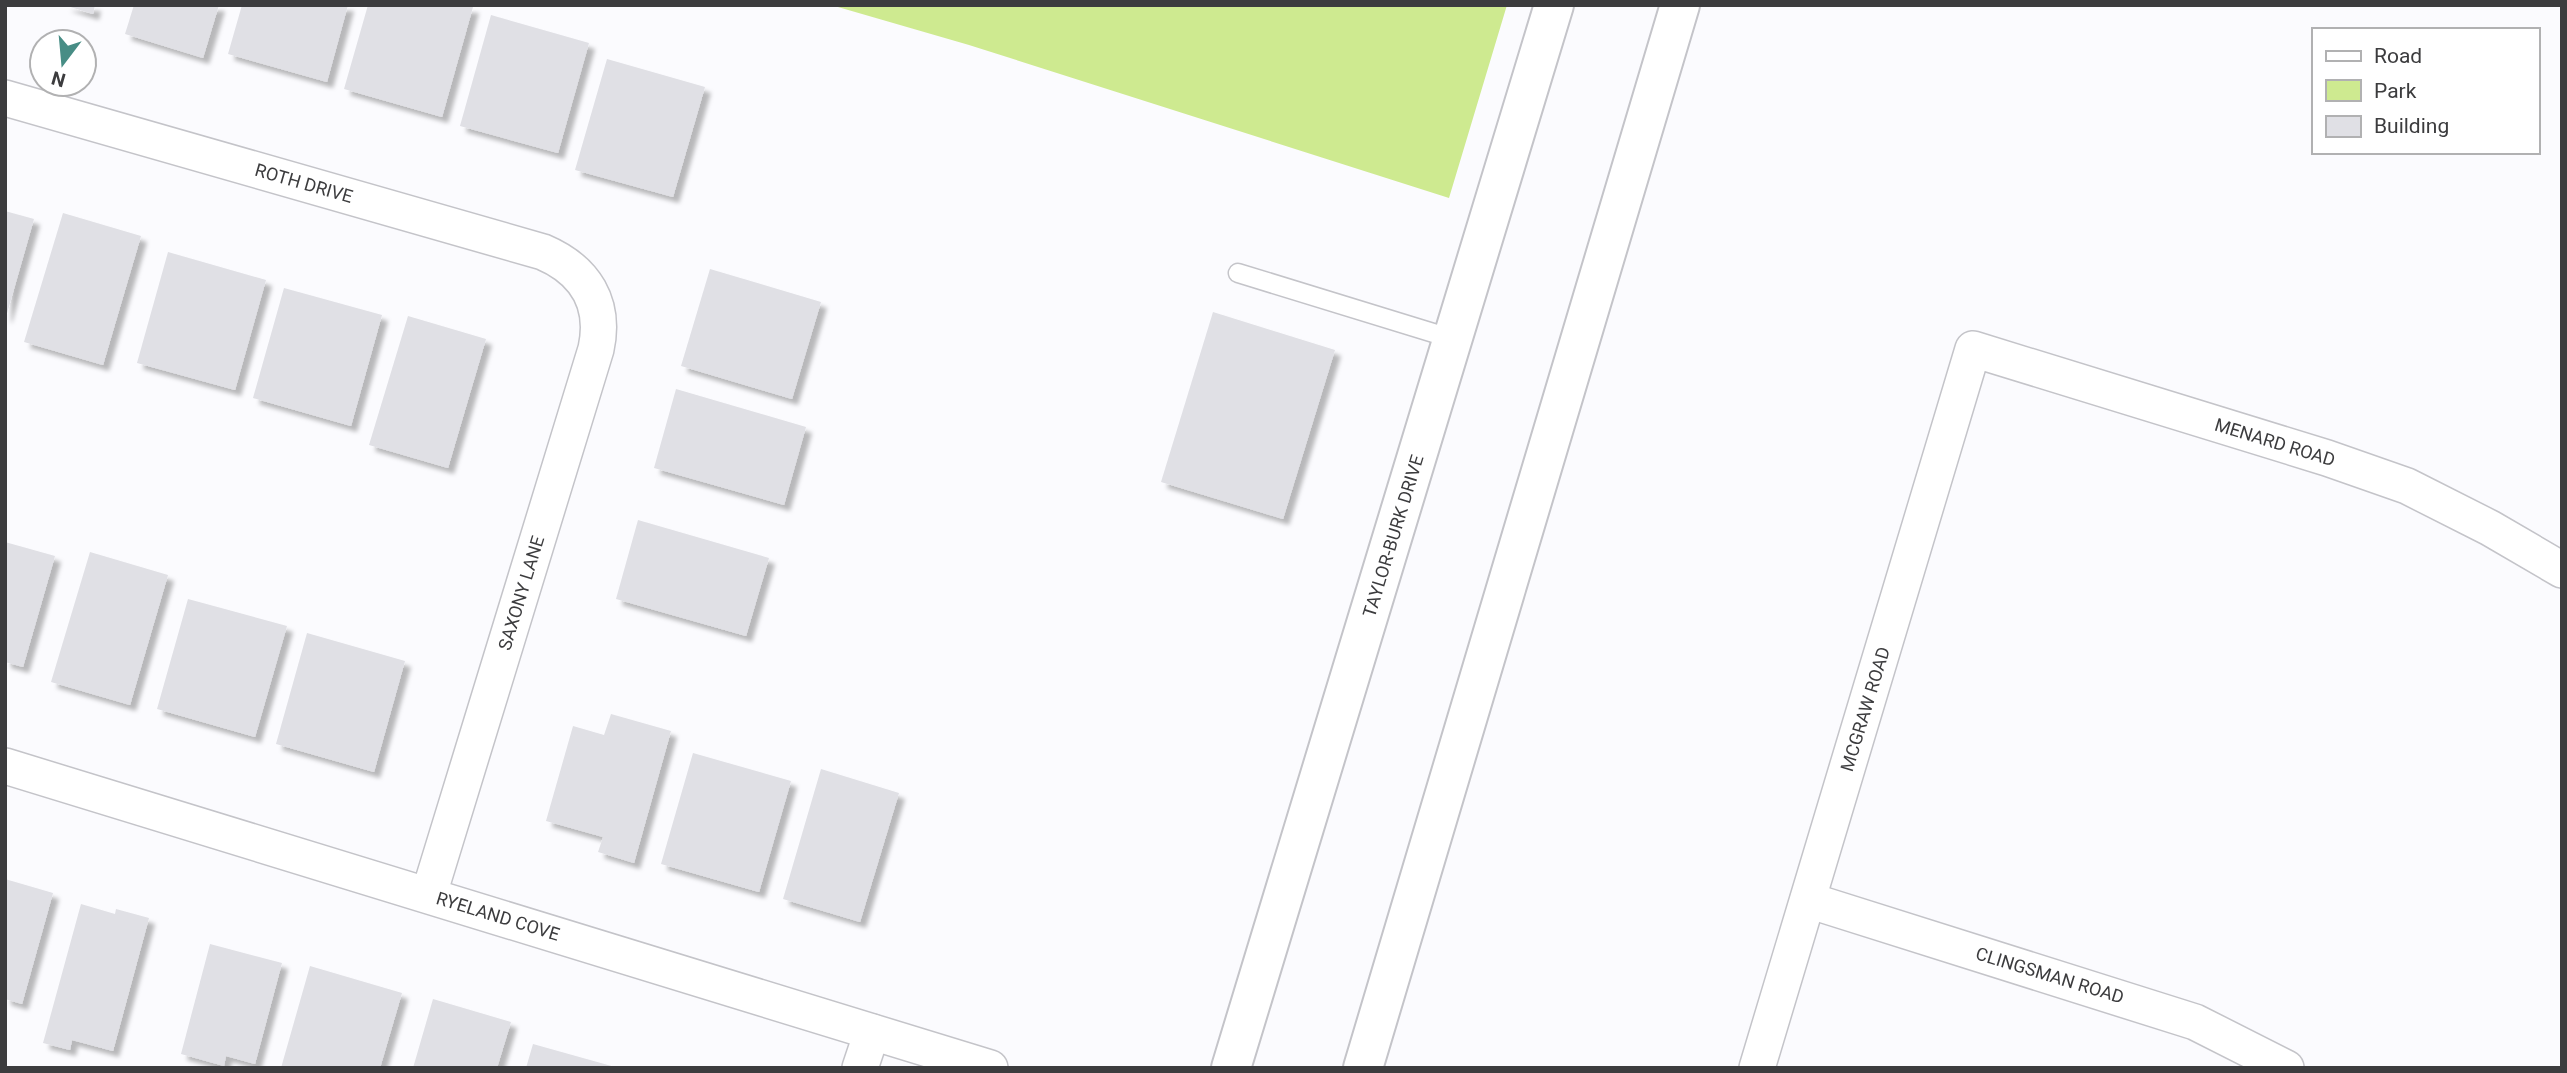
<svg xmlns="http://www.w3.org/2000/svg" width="2567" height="1073" font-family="Roboto,sans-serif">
<defs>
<filter id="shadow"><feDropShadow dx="6" dy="6" stdDeviation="2" flood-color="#0004"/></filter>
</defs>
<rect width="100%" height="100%" fill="#fbfbfe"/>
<polygon fill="#ceea90" points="831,5 1507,5 1449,198 969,45"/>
<g fill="#e0e0e5" filter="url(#shadow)">
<polygon points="64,5 95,5 93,14"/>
<polygon points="134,5 219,5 203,58 125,34"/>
<polygon points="242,5 348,5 327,82 228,54"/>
<polygon points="368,5 473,7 442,117 344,89"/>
<polygon points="491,15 589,43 558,153 460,126"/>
<polygon points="607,59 705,87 673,197 575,170"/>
<polygon points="5,211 34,219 6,317 5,317"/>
<polygon points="63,213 141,236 103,365 24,342"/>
<polygon points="168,252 266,280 235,390 137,363"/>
<polygon points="710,269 821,302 792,399 681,366"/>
<polygon points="284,288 382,315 351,426 253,398"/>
<polygon points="1213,312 1335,350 1283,519 1161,482"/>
<polygon points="408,316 486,339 448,468 369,445"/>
<polygon points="676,389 806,427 784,505 654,468"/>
<polygon points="638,520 769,558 746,636 616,599"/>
<polygon points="5,542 55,556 23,667 5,662"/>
<polygon points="90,552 168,575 130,705 51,682"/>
<polygon points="188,599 287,626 255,737 157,709"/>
<polygon points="307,633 405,661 374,772 276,744"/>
<polygon points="611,714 671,731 634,863 598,852 603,837 546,821 573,726 604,735"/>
<polygon points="693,753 791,781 759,892 661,864"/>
<polygon points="821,769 899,793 860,922 783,899"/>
<polygon points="5,879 53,893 22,1004 5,999"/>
<polygon points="81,904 115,914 116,909 149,918 113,1051 72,1040 70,1050 43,1043"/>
<polygon points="210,944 282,963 255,1064 226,1056 224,1066 181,1054"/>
<polygon points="310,966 402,993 380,1068 281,1068"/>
<polygon points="433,999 511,1022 497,1068 413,1068"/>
<polygon points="533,1044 615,1067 615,1068 526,1068"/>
</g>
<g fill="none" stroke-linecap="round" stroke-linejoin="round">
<g stroke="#c4c4c9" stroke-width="21">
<polyline id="service" points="1238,273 1453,339"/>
</g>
<g stroke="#c4c4c9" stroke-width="38">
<g id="minor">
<path d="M5,98l538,154c42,18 63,51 53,97l-167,545"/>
<polyline points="5,766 990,1068"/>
<polyline points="1808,900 2195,1022 2286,1068"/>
<polyline points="860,1068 872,1032"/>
<polyline points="1757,1068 1973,349 2327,458 2407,486 2490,528 2562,570"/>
</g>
</g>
<g stroke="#c4c4c9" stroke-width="42">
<g id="tertiary">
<polyline points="1231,1068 1554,5"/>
<polyline points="1363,1068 1680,5"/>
</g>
</g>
<use href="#service" stroke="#fff" stroke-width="18"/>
<use href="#minor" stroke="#fff" stroke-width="35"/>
<use href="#tertiary" stroke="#fff" stroke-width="38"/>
</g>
<g text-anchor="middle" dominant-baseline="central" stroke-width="5" stroke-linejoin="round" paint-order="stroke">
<g font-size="18" fill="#3c3c3e" stroke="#fff">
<text transform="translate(304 183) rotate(16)">ROTH DRIVE</text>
<text transform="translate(2275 442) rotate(17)">MENARD ROAD</text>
<text transform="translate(1393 536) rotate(-73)">TAYLOR-BURK DRIVE</text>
<text transform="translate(521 593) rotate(-73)">SAXONY LANE</text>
<text transform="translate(1865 709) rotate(-73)">MCGRAW ROAD</text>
<text transform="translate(498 916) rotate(17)">RYELAND COVE</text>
<text transform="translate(2050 975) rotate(17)">CLINGSMAN ROAD</text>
</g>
</g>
<rect width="2567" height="1073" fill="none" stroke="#3c3c3e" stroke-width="14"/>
<rect x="2312" y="28" width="228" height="126" fill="#ffffff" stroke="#b1b1b2" stroke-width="2"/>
<rect x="2326" y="51" width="35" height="10" fill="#ffffff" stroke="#b1b1b2" stroke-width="2"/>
<text x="2374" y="63" font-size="21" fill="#3c3c3e">Road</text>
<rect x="2326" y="80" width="35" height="21" fill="#ceea90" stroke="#b1b1b2" stroke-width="2"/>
<text x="2374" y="98" font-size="21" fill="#3c3c3e">Park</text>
<rect x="2326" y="116" width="35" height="21" fill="#e0e0e5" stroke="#b1b1b2" stroke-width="2"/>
<text x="2374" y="133" font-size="21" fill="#3c3c3e">Building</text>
<g transform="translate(63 63) rotate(196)"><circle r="33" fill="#ffffff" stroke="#b1b1b2" stroke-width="2"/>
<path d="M0-5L12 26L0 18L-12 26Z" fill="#478d85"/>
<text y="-10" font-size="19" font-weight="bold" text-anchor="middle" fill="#3c3c3e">N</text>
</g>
</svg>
